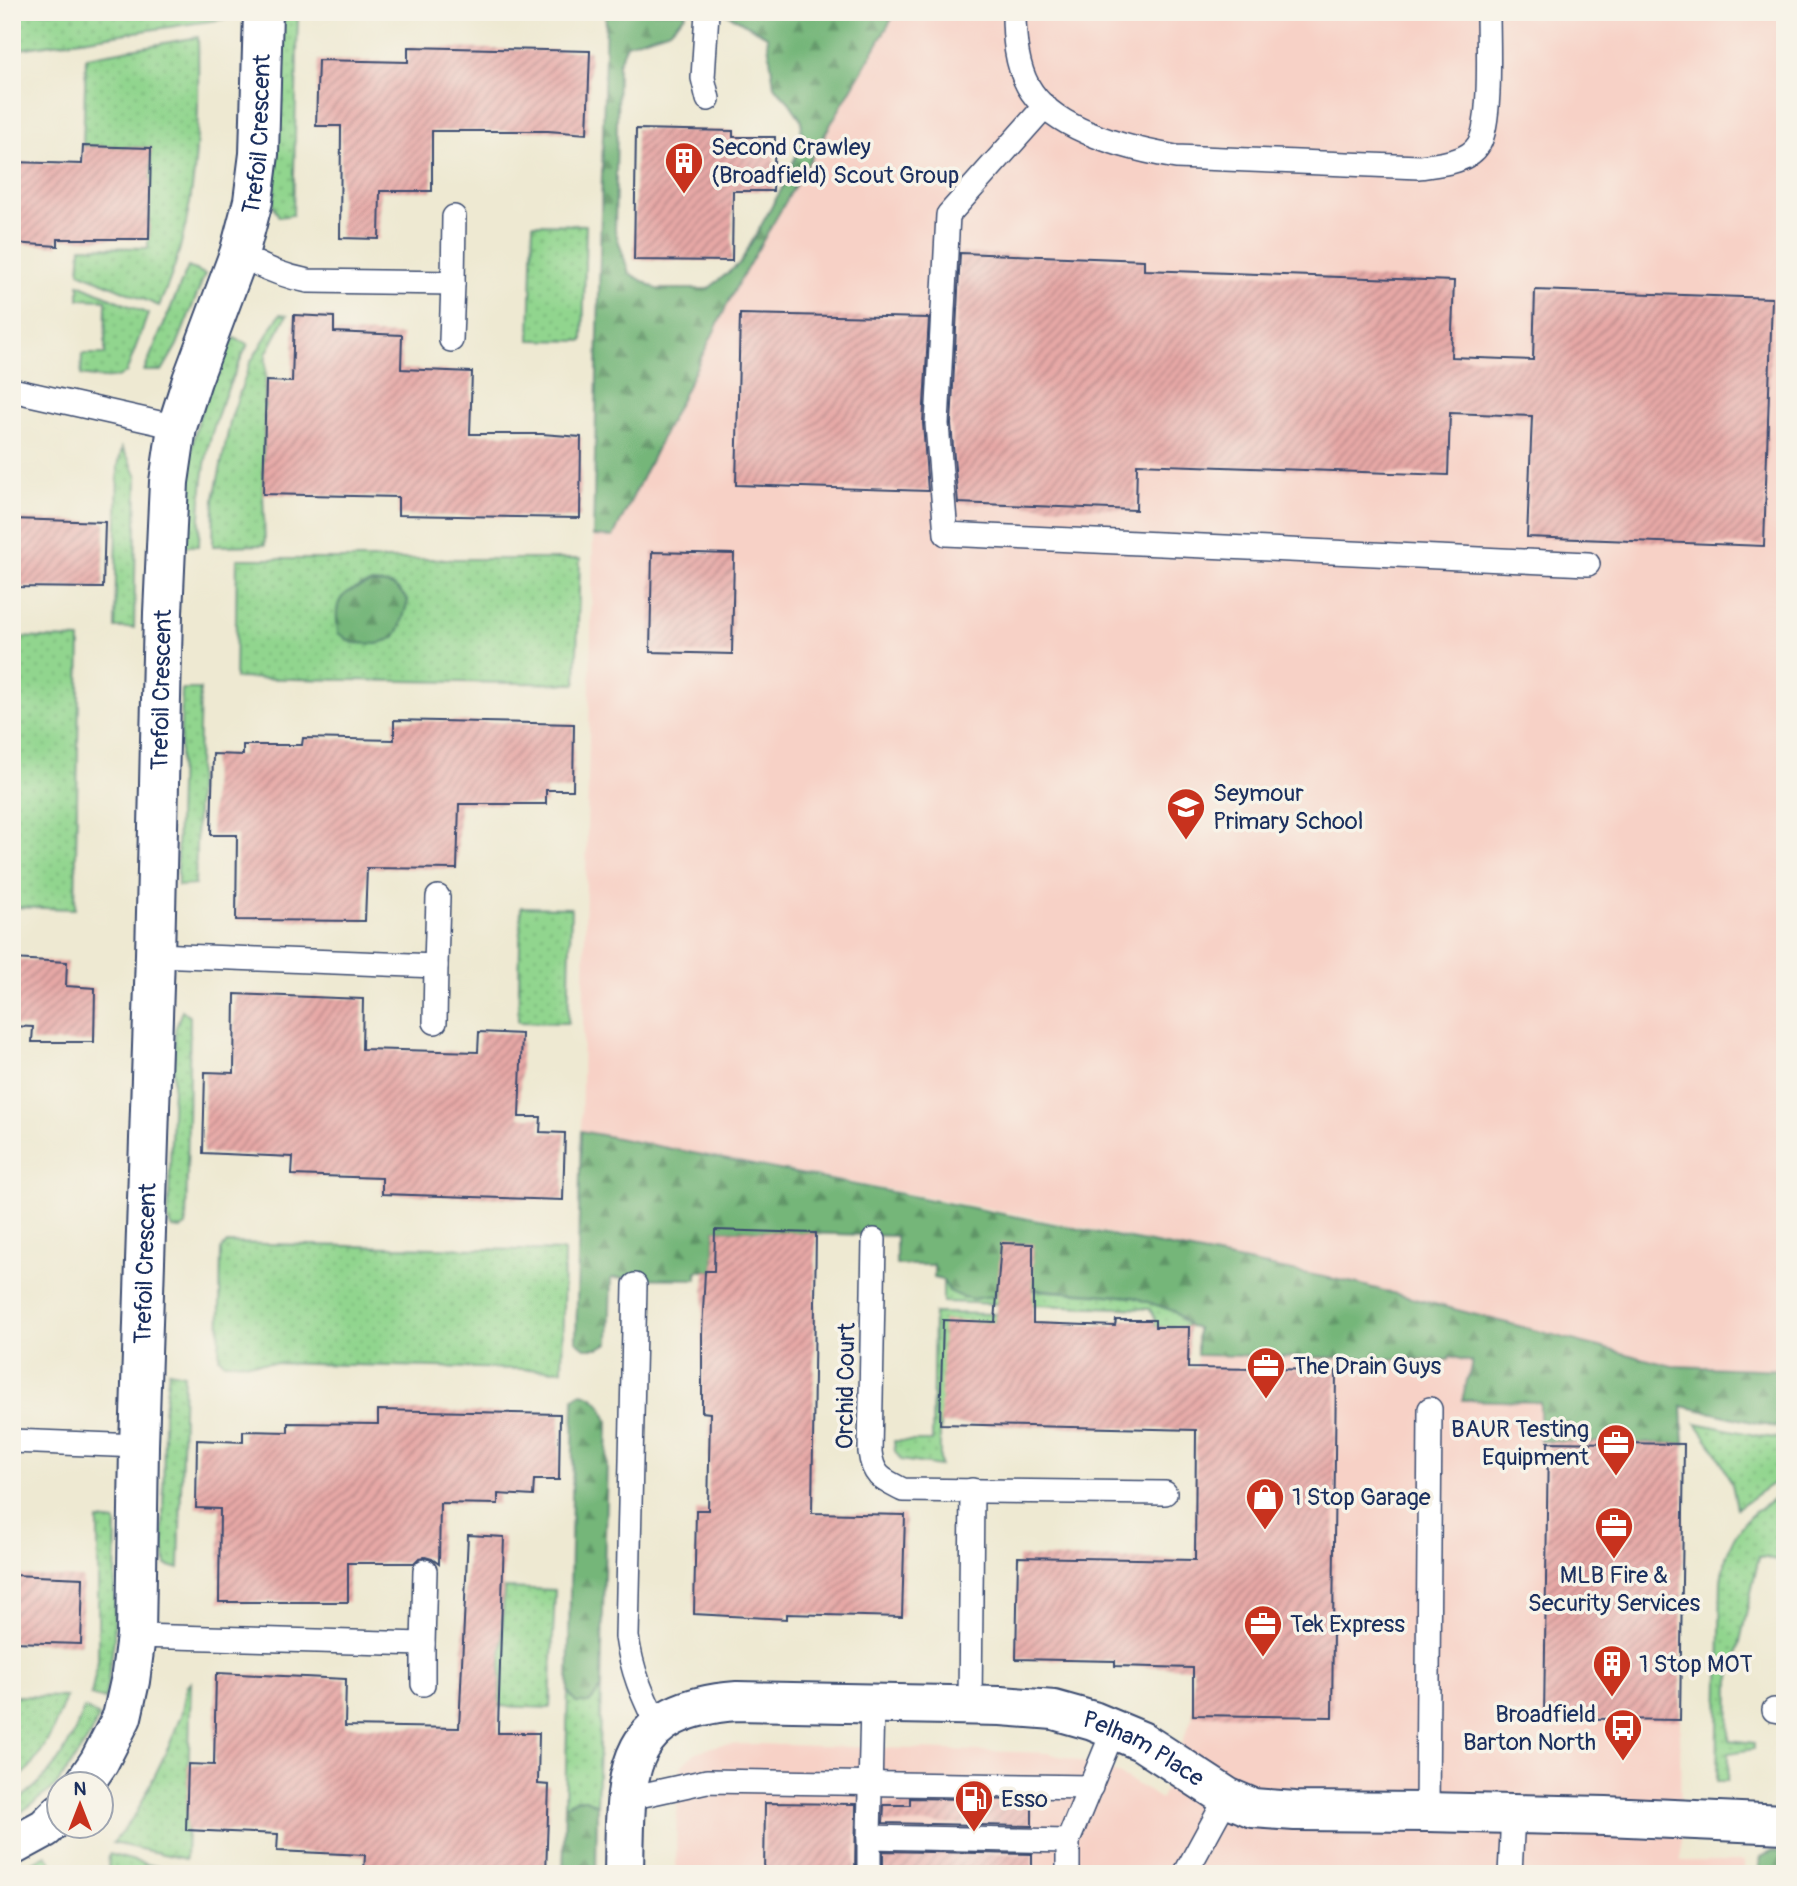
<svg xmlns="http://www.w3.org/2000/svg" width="1797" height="1886" font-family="Pangolin,sans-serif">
<defs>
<pattern id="grass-dots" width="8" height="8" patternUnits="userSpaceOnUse" patternTransform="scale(1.75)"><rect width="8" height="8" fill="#91d58e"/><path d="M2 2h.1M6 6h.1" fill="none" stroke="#7cb77d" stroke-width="1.8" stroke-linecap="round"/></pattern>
<pattern id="forest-firs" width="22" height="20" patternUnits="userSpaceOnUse" patternTransform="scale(1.75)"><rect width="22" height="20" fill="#74b679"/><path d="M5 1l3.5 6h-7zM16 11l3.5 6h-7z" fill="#5e9466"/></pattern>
<pattern id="building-hatch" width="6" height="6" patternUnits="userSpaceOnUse" patternTransform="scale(1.75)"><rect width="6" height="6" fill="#e7a8a6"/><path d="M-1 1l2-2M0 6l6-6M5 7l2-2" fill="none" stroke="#ba898a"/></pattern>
</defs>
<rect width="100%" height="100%" fill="#f7f3e8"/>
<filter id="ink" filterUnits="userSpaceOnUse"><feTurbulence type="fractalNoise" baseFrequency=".0143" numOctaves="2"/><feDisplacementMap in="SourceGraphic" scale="14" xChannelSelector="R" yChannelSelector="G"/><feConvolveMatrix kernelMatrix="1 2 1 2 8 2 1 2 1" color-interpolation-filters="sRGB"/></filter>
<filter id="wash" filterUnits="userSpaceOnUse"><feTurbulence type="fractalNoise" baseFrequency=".00686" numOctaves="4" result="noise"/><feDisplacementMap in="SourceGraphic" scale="28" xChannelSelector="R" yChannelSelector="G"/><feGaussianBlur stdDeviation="1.57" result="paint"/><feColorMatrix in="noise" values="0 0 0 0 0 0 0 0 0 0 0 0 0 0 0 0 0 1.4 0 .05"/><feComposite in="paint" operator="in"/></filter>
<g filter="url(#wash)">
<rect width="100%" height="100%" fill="#eee9d2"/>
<g fill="#f7d1c6">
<polygon points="896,12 1785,12 1785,1370 1672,1366 1354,1283 988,1208 581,1131 593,536 613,536 736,287"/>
<polygon points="1197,1355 1448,1360 1450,1356 1663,1415 1684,1444 1680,1720 1681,1861 1744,1861 1744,1874 676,1874 677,1790 682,1765 696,1752 719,1745 755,1744 1047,1753 1076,1760 1117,1773 1161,1799 1193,1715"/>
</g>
<g fill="url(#grass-dots)" stroke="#568276" stroke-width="2">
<polygon points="12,12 229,12 231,18 12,50"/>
<polygon points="298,15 293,215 279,217 273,205 277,160 282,27 286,17"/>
<path d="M198,37c1,93 1,182 -39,269l-80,-34 2,-25 67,1 3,-100 -68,-2 3,-89z"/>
<polygon points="533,224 586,225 583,341 530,340"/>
<polygon points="188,267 205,274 177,345 162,371 144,371"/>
<path d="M79,284l69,30 -22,59c-14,9 -30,4 -45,2l1,-21h23l1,-54 -27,-1z"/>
<polygon points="280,314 287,315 266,354 263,494 265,545 213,546 214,498 231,418 250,363"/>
<path d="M234,338l14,6c-12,25 -24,50 -32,76 -14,40 -16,84 -17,126h-16c1,-49 5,-97 21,-144 7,-22 19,-43 30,-64z"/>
<polygon points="122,448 131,463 137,477 134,628 115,628 118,466"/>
<polygon points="237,559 580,559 576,684 235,678"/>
<polygon points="12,637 80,639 75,909 12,907"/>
<polygon points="182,689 200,689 195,885 178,886 177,852"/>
<polygon points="521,907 571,908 568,1023 518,1022"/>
<polygon points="182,1010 190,1017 186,1226 181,1229 173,1228 168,1220 175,1030"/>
<polygon points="227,1243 564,1251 562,1370 224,1362 219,1357 221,1250"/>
<polygon points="943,1280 1017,1289 1133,1297 1174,1311 1189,1327 1155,1327 1155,1319 1150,1309 943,1302"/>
<polygon points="934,1313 996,1314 995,1322 940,1424 940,1466 901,1460 895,1451 894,1441 932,1441"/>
<polygon points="169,1371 184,1374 179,1569 166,1565 163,1538 164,1409"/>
<polygon points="1696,1423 1760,1436 1785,1439 1785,1477 1769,1486 1737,1508 1732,1484 1717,1453"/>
<path d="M1785,1493v68l-26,-4 -24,107 -5,12 -1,64 25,3v6l-25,4 -1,28h-11l4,-201c7,-44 23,-67 64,-87z"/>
<polygon points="98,1520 116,1522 114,1640 105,1700 91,1695 98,1661"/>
<polygon points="504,1588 555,1590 550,1708 499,1706"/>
<polygon points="191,1682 186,1859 113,1843 137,1812 169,1746 181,1715 187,1685"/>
<path d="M601,1689l-4,116c-13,-7 -19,-7 -32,1l3,-115 8,12h13z"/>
<path d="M12,1696l54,1c-12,32 -25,66 -54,87z"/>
<path d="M84,1708l15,9 -12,24 -32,46 -43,32v-15c35,-21 60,-58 72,-96z"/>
<polygon points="109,1854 184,1874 108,1874"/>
<polygon points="46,1855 58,1870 50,1874 12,1874"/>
</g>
<g fill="url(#forest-firs)" stroke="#48726c" stroke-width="2">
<polygon points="606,12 685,12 686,14 670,30 627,44 618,64 615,230 629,273 657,289 708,289 740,263 781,190 800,147 802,121 789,102 774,86 767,36 727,14 728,12 896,12 736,287 613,537 593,536"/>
<path d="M372,583c20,1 24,1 36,18l-8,27 -6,10 -17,6 -24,-1 -15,-10c-4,-35 1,-40 34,-50z"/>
<polygon points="581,1131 1354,1283 1672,1366 1785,1370 1785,1428 1770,1426 1682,1406 1684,1444 1540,1441 1540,1402 1462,1400 1472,1362 1450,1356 1449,1360 1197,1355 1197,1328 1189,1327 1174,1311 1133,1297 1007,1287 993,1296 972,1299 960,1296 949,1291 943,1280 934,1278 934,1265 896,1265 896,1236 715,1230 714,1271 697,1271 697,1279 611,1278 609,1343 598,1348 585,1348 576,1341"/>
<path d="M582,1393c16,3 20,13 26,28l-7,268 -12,14h-13l-8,-12 6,-293z"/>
<polygon points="577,1799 586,1799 597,1805 596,1874 563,1874 565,1806"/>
<polygon points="1773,1851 1785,1852 1785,1874 1758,1874 1761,1857"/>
</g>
<g id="blocks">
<g fill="url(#building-hatch)">
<polygon points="408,47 590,51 587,134 548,131 432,131 432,191 380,191 379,239 340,238 341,126 316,126 318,60 408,62"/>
<polygon points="636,129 733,131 733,137 775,137 773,191 733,191 732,261 634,260"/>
<polygon points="83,146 151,148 149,239 58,239 58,246 12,243 12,162 82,164"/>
<polygon points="960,253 1144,260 1144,270 1454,281 1451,357 1533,360 1535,290 1772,298 1764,546 1527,537 1532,416 1450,413 1448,475 1137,464 1136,510 958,503 951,424"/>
<polygon points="740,314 929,318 923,423 928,491 736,485"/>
<polygon points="294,315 334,317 334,332 402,335 401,369 472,372 470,434 542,434 581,437 580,518 398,515 398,497 263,494 266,381 292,382"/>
<polygon points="12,519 105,522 103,588 12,587"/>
<polygon points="652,552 734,554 732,654 650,652"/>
<polygon points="394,720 574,724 573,790 546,790 546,804 459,804 457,869 367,868 365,921 236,920 237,835 211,835 213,754 243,755 243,745 302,745 303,738 394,740"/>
<polygon points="12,959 67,962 66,986 95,988 94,1042 32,1042 33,1027 12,1026"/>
<polygon points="235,994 363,999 362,1049 478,1052 479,1032 522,1034 519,1117 541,1117 540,1132 565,1133 563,1200 382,1194 382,1178 292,1175 293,1157 203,1153 205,1072 234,1073"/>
<polygon points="715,1230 816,1233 812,1513 905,1515 902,1617 787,1614 787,1619 694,1614 696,1510 708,1510 710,1413 702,1412 702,1333 705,1271 714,1271"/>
<polygon points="1001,1243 1033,1244 1033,1323 1115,1326 1116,1320 1155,1320 1155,1327 1189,1327 1188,1368 1336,1370 1332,1717 1193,1715 1193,1668 1115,1666 1115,1661 1016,1659 1018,1557 1195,1560 1196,1430 940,1424 943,1320 995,1322"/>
<polygon points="378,1410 560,1414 559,1480 534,1480 533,1496 498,1494 498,1504 440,1503 439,1564 432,1559 425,1557 419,1558 414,1563 348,1563 348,1602 219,1602 220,1509 196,1508 197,1440 243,1442 243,1431 288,1432 288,1423 378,1424"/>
<polygon points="1548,1442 1684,1444 1680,1720 1544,1718"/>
<polygon points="468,1535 504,1537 498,1728 498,1733 539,1733 538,1784 549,1785 546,1874 364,1871 365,1855 277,1851 278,1834 186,1830 188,1764 214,1765 216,1675 218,1675 218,1673 346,1679 345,1726 459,1728"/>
<polygon points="12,1575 83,1578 81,1644 12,1642"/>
<polygon points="910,1798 1032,1800 1032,1826 883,1823 884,1805 910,1805"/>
<polygon points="765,1803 856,1804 855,1874 764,1874"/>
<polygon points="883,1851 1032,1854 1032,1874 883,1874"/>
</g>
</g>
</g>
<g filter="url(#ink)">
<use href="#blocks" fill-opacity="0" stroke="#3b4b6f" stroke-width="2"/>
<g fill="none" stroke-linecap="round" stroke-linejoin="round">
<g stroke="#3b4b6f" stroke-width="26">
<g id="lane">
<polyline points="707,12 703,78 708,99"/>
<path d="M1014,12c0,25 2,52 14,74 25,45 102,63 148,71l243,10c20,-3 49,-4 60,-23 13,-23 9,-103 9,-132"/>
<polyline points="1045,106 948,215 937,424 946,534 1588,564"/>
<path d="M239,254c23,14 44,22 69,27l145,2 1,-66"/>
<polyline points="451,340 453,283"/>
<polyline points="12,390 177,427"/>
<polyline points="155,955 436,966 438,897"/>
<polyline points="435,1022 436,966"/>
<path d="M874,1240l-4,212c3,25 13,28 33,38l262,3"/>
<path d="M635,1285l-8,352c5,35 15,57 30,88"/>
<polyline points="12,1441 139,1446"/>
<polyline points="136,1636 423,1644 425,1571"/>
<polyline points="423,1644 423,1684"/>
<polyline points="872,1703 869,1837 1068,1841 1114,1729"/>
<polyline points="970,1706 972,1490"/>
<polyline points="1774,1710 1785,1712"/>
<polyline points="625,1799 707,1781 1091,1787"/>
<polyline points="1427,1812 1430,1409"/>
<polyline points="869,1837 869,1874"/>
<polyline points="1068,1841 1068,1874"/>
<polyline points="1185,1874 1227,1797"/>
<polyline points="1510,1874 1513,1814"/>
</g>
</g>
<g stroke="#3b4b6f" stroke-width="42">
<g id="street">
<path id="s1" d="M84,1784l15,-22 23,-45 8,-36 6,-45 3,-190 16,-491 8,-342 6,-131 8,-55 15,-47 47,-126 14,-53 6,-47 4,-142"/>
<polyline points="12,1846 45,1828 60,1813"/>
<path id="s2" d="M624,1874c2,-96 -6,-164 113,-173l264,5 53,4 39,11 48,20 86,56 26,11 42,3 132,1 179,4 179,8"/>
</g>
</g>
<use href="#lane" stroke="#fff" stroke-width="23"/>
<use href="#street" stroke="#fff" stroke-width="38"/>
</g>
</g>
<defs>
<g id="building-pin" transform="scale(2.0125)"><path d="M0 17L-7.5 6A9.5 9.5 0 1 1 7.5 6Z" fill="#c8321e" stroke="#f7f3e8"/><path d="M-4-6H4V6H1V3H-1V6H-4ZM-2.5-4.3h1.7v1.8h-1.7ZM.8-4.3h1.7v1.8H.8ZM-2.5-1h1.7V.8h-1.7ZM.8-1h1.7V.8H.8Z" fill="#fff"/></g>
<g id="school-pin" transform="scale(2.0125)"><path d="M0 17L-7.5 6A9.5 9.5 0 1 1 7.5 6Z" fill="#c8321e" stroke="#f7f3e8"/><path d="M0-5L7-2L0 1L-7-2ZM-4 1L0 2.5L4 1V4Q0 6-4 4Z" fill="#fff"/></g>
<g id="office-pin" transform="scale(2.0125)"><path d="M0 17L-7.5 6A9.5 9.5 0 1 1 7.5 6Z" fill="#c8321e" stroke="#f7f3e8"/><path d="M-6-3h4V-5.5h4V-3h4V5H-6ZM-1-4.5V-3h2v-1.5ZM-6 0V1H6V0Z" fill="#fff"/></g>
<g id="shop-pin" transform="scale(2.0125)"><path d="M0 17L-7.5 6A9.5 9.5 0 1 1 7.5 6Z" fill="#c8321e" stroke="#f7f3e8"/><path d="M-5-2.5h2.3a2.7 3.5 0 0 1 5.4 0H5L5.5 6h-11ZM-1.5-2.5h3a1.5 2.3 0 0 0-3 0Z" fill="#fff"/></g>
<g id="bus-pin" transform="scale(2.0125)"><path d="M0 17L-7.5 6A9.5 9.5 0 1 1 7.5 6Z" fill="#c8321e" stroke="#f7f3e8"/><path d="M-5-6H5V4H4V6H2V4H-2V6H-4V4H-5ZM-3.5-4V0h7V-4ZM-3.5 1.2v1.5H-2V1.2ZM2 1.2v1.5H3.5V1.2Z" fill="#fff"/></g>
<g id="fuel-pin" transform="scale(2.0125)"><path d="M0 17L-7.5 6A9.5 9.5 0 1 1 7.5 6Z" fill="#c8321e" stroke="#f7f3e8"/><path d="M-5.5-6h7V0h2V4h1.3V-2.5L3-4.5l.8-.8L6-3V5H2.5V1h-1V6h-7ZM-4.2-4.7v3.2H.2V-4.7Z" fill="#fff"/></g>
</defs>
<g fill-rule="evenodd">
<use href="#building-pin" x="684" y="161"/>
<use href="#school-pin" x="1186" y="807"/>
<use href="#office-pin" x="1266" y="1366"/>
<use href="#office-pin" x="1616" y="1443"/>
<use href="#shop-pin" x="1265" y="1497"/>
<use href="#office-pin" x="1614" y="1526"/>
<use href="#office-pin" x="1263" y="1624"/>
<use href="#building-pin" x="1612" y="1664"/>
<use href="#bus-pin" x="1623" y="1728"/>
<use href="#fuel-pin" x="974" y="1799"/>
</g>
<g text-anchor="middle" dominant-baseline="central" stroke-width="7" stroke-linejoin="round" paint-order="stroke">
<g font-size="24" fill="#1b2f5e" stroke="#f7f3e8">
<text stroke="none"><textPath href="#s1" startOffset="1675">Trefoil Crescent</textPath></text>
<text stroke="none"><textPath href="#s1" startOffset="1106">Trefoil Crescent</textPath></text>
<text stroke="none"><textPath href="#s1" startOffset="532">Trefoil Crescent</textPath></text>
<text transform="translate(846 1386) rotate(-89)">Orchid Court</text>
<text stroke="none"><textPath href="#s2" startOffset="656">Pelham Place</textPath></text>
</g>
<g font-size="24" fill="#1b2f5e" stroke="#f7f3e8" text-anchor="start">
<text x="711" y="147">Second Crawley<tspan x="711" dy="28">(Broadfield) Scout Group</tspan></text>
<text x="1213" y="793">Seymour<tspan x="1213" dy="28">Primary School</tspan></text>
<text x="1293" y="1366">The Drain Guys</text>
<text x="1589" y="1429" text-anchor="end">BAUR Testing<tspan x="1589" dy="28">Equipment</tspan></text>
<text x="1292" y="1497">1 Stop Garage</text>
<text x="1614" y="1575" text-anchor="middle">MLB Fire &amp;<tspan x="1614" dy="28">Security Services</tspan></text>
<text x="1290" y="1624">Tek Express</text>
<text x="1639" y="1664">1 Stop MOT</text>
<text x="1596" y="1714" text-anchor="end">Broadfield<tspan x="1596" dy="28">Barton North</tspan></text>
<text x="1001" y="1799">Esso</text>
</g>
</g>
<rect width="1797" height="1886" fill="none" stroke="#f7f3e8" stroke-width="42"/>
<g transform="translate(80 1805)"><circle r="33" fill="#f7f3e8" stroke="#9fa5b1" stroke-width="2"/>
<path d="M0-5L12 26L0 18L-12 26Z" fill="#c8321e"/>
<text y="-10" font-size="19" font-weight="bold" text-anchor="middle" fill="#1b2f5e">N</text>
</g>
</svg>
